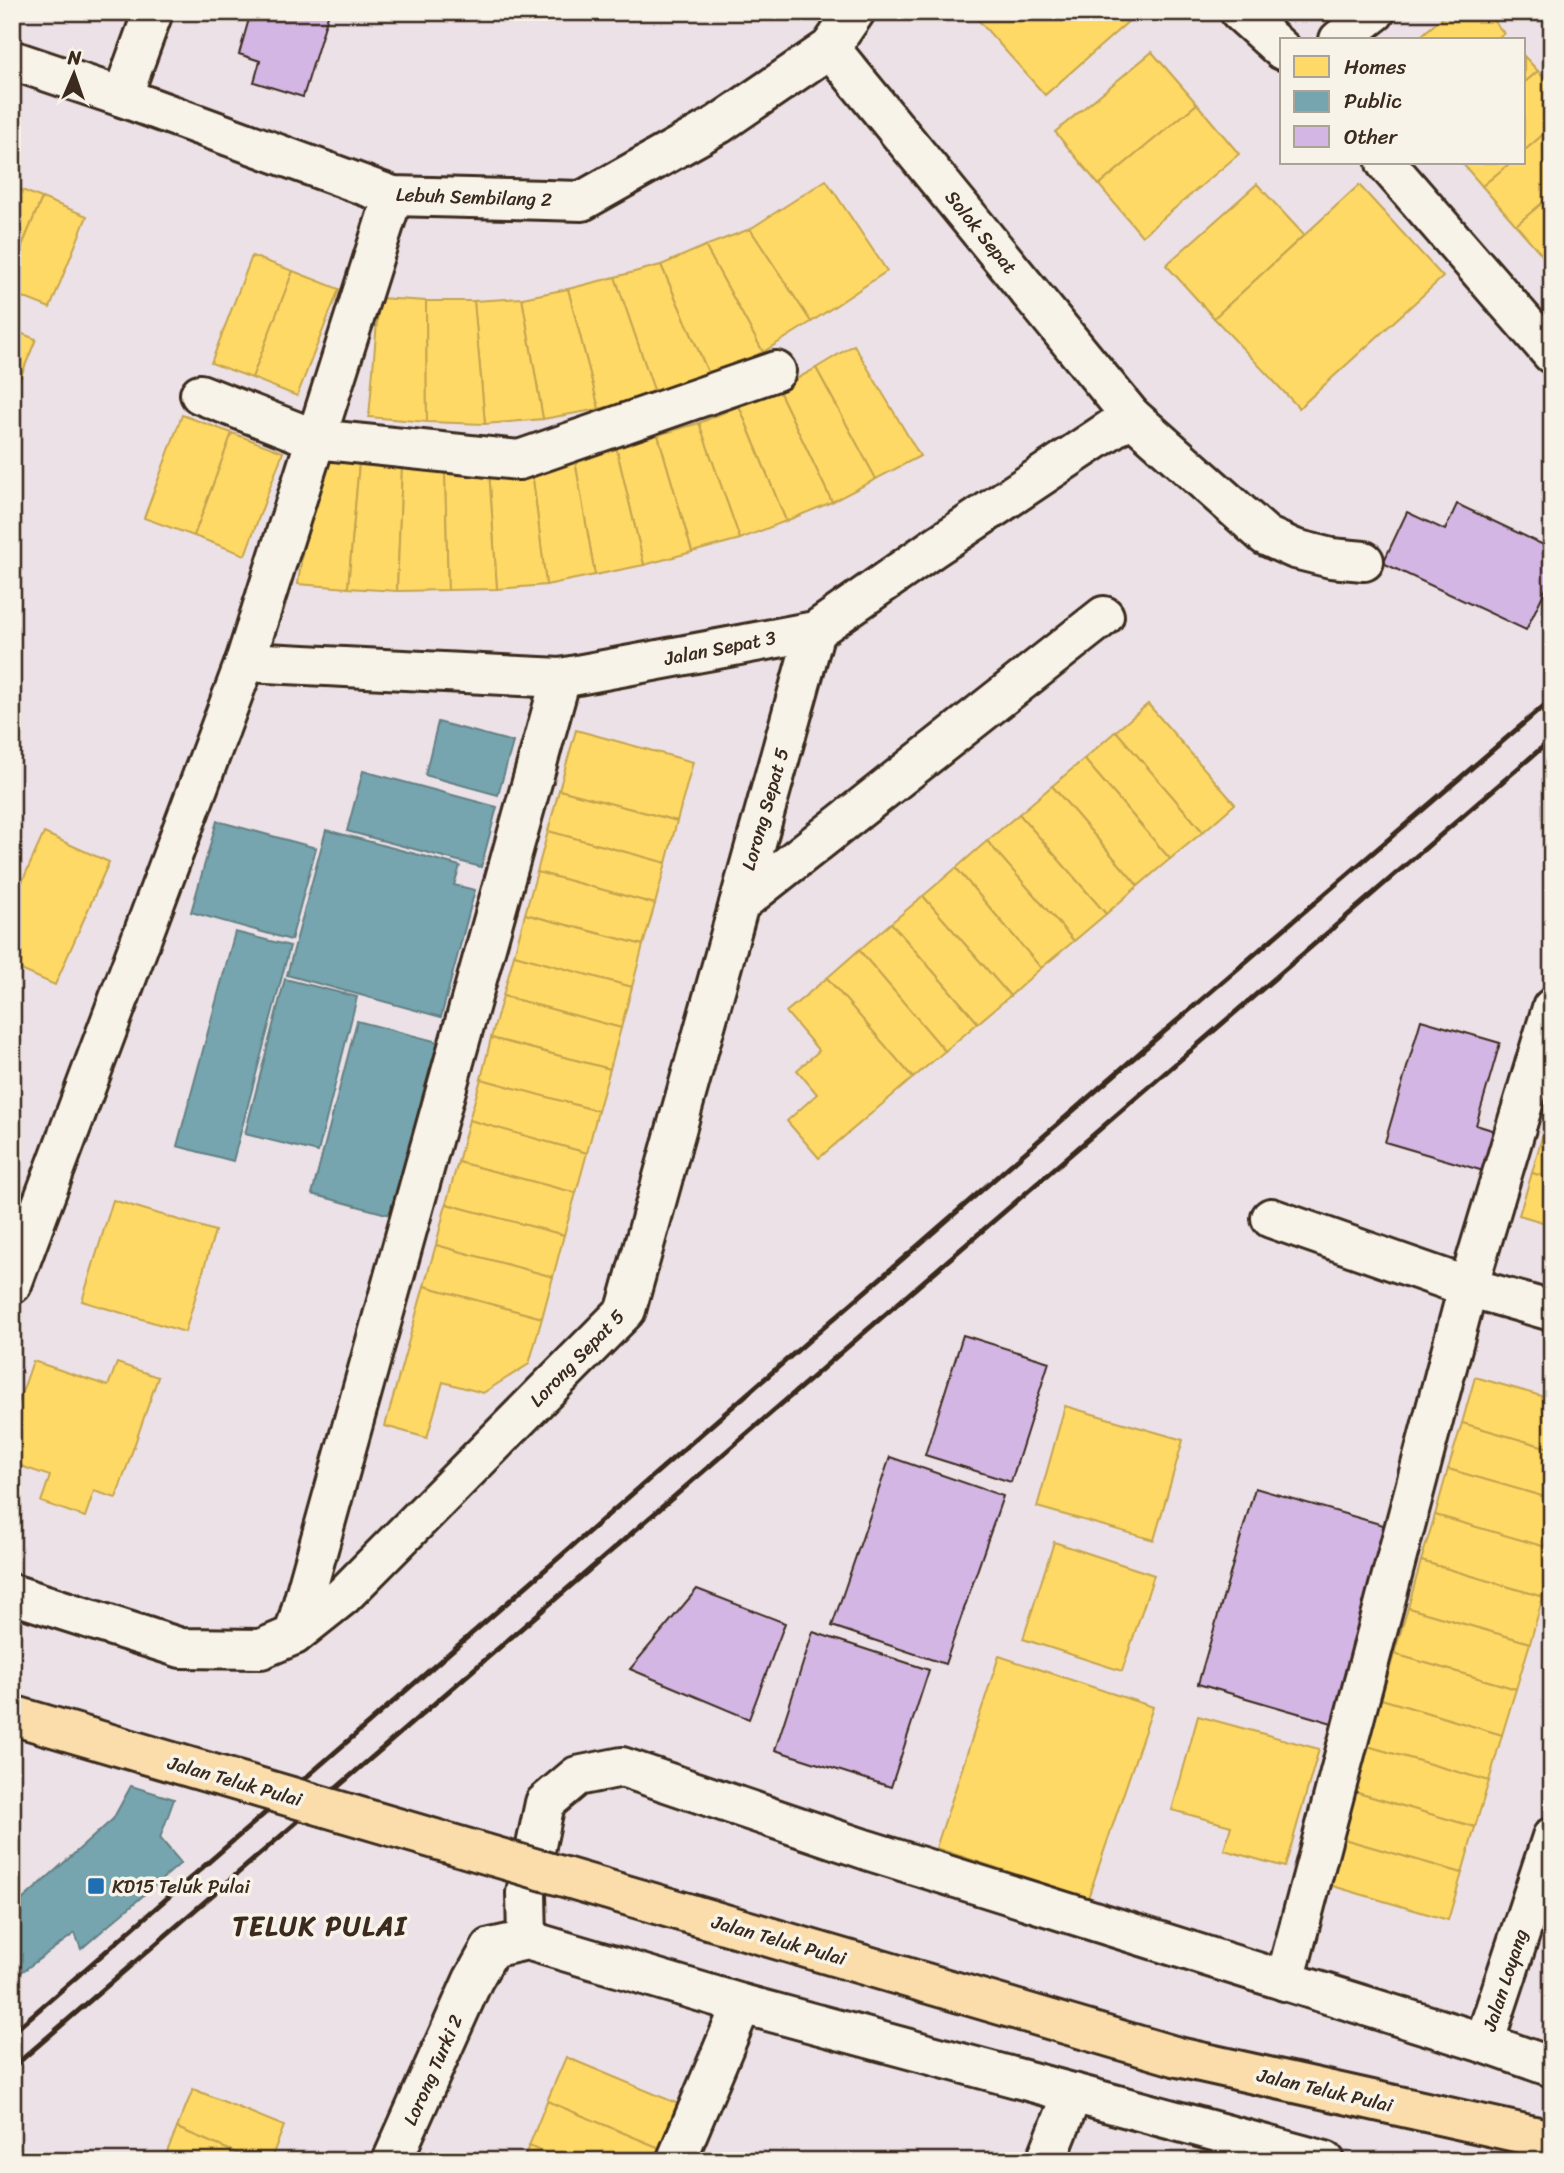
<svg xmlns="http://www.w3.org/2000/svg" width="1564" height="2173" font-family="Sriracha,sans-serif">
<rect width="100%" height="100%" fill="#ece1e7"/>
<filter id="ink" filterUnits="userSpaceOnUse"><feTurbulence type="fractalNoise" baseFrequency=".0143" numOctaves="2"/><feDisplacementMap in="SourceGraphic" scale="14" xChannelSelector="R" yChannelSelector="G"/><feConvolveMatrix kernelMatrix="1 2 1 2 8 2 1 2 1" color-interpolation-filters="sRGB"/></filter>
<g filter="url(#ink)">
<g fill="#ffd966" stroke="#c4a450" stroke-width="2">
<polygon points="971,12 1139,12 1045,95"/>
<polygon points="1449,12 1486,12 1504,33 1495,40 1416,40"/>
<polygon points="1152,52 1197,104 1099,185 1055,132"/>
<polygon points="1524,56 1538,71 1524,83"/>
<polygon points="1538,71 1552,88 1552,127 1524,151 1524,83"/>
<polygon points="1197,104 1239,154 1142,236 1099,185"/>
<polygon points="1552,127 1552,195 1516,225 1482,186 1510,163 1524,163 1524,151"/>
<polygon points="1462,163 1510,163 1482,186"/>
<polygon points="826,180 887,271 811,322 750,229"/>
<polygon points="1257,184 1304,235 1214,318 1166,265"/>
<polygon points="1359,185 1443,277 1299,408 1214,318"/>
<polygon points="12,186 42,198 12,270"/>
<polygon points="1552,195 1552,262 1550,264 1516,225"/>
<polygon points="42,198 87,216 50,308 12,293 12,270"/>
<polygon points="750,229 811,322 763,352 705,246"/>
<polygon points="705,246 763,352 710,377 661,265"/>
<polygon points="252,256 293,271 252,378 211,363"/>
<polygon points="661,265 710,377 656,396 615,277"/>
<polygon points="293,271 339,289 297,396 252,378"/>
<polygon points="615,277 656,396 599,409 568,289"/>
<polygon points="568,289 599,409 543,419 522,298"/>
<polygon points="379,298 426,301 427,422 369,417"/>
<polygon points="522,298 543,419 485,424 474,301"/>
<polygon points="426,301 474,301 485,424 427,422"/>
<polygon points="12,330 36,339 12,398"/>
<polygon points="854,345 920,456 876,479 816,368"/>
<polygon points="816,368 876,479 832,502 778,389"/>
<polygon points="778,389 832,502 786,521 739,406"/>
<polygon points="739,406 786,521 740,539 699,423"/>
<polygon points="182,415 232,433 194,536 144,518"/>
<polygon points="699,423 740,539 692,552 658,435"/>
<polygon points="232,433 283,452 245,555 194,536"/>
<polygon points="658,435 692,552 644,565 616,447"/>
<polygon points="616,447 644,565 595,575 574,455"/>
<polygon points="574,455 595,575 546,585 531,463"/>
<polygon points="315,458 359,463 348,588 298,584"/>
<polygon points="359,463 402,467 397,591 348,588"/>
<polygon points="531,463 546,585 497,589 489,470"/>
<polygon points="402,467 445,469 448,590 397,591"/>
<polygon points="445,469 489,470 497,589 448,590"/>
<polygon points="1148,704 1235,804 1203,832 1116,731"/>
<polygon points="576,730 693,762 677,821 559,790"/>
<polygon points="1116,731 1203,832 1170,859 1084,759"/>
<polygon points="1084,759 1170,859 1138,886 1052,786"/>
<polygon points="1052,786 1138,886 1106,914 1019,814"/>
<polygon points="559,790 677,821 666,863 548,831"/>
<polygon points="1019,814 1106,914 1074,941 987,841"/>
<polygon points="548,831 666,863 655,904 537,872"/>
<polygon points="44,833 109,862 55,985 12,966 19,947 12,944 12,904"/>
<polygon points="987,841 1074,941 1041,968 956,868"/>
<polygon points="956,868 1041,968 1010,996 923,896"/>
<polygon points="537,872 655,904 643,945 525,914"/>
<polygon points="923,896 1010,996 978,1023 891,923"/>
<polygon points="525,914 643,945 632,987 514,955"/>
<polygon points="891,923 978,1023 945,1051 859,950"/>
<polygon points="859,950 945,1051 913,1078 827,978"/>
<polygon points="514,955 632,987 621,1028 503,996"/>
<polygon points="827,978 913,1078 819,1158 787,1121 817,1094 797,1070 819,1051 786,1012"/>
<polygon points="503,996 621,1028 610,1069 491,1038"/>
<polygon points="491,1038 610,1069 598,1111 481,1079"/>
<polygon points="481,1079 598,1111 587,1153 469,1120"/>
<polygon points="1552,1105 1552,1132 1544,1130"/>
<polygon points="469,1120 587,1153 576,1193 458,1162"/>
<polygon points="1544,1130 1552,1132 1552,1179 1532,1173"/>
<polygon points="458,1162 576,1193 564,1235 446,1204"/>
<polygon points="1532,1173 1552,1179 1552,1225 1519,1215"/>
<polygon points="113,1200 215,1231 185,1332 82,1301"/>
<polygon points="446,1204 564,1235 553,1277 436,1245"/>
<polygon points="436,1245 553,1277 542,1318 424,1286"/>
<polygon points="424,1286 542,1318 529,1364 483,1393 443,1382 427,1438 385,1426"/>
<polygon points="33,1361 108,1386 117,1363 158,1377 116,1498 94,1491 85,1517 41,1502 50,1476 12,1463 12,1421"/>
<polygon points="1475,1377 1552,1399 1552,1449 1462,1423"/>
<polygon points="1065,1406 1183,1440 1154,1540 1037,1507"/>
<polygon points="1462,1423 1552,1449 1552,1499 1448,1469"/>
<polygon points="1448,1469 1552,1499 1552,1549 1435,1515"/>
<polygon points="1435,1515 1552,1549 1552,1566 1543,1597 1421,1561"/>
<polygon points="1054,1542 1154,1575 1122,1671 1023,1639"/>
<polygon points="1421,1561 1543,1597 1530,1643 1408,1608"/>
<polygon points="1408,1608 1530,1643 1516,1689 1394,1654"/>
<polygon points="1394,1654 1516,1689 1502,1735 1381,1699"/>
<polygon points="999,1656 1153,1707 1088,1898 936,1848"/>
<polygon points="1381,1699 1502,1735 1489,1781 1367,1746"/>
<polygon points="1198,1716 1319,1749 1285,1867 1224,1850 1231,1826 1172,1810"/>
<polygon points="1367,1746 1489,1781 1475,1827 1354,1792"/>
<polygon points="1354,1792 1475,1827 1462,1873 1340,1838"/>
<polygon points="1340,1838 1462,1873 1448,1920 1326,1884"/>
<polygon points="566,2057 681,2105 662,2149 547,2101"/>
<polygon points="193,2089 284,2126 270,2161 255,2161 177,2128"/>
<polygon points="547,2101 662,2149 657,2161 564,2161 529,2146"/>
<polygon points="177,2128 255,2161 163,2161"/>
<polygon points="529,2146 564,2161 522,2161"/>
</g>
<g fill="#76a5af" stroke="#648084" stroke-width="2">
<polygon points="438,722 513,742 498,795 425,775"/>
<polygon points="363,771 497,807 481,867 347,831"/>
<polygon points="217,821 316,848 291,940 191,912"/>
<polygon points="326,830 460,866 454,885 475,890 441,1017 287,975"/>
<polygon points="235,932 290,946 233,1161 177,1146"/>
<polygon points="285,979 357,997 318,1152 245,1134"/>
<polygon points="357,1021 438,1042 394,1216 312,1194"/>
<polygon points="131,1786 174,1799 160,1838 181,1863 81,1949 75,1933 12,1979 12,1909 113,1819"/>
</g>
<g fill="#d3b6e4" stroke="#3b2a1e" stroke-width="2">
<polygon points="251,12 329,12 303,97 254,82 260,61 239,54"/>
<polygon points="1457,504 1552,549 1552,576 1526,630 1383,563 1407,512 1445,530"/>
<polygon points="1421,1020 1500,1043 1476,1125 1508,1135 1497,1175 1385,1142"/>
<polygon points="963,1335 1049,1362 1011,1482 925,1455"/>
<polygon points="890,1457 1003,1496 945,1664 832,1626"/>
<polygon points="1255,1488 1390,1527 1332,1723 1198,1684"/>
<polygon points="697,1589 785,1623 749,1719 630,1669"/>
<polygon points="813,1632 929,1670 891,1787 775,1750"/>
</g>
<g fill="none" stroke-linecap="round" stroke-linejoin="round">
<g stroke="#3b2a1e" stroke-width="44">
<g id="minor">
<polyline points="1240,12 1282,50"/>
<polyline points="1339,40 1375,12"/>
<polyline points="830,48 1131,416 1266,536 1295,549 1331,558 1364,561"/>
<polyline points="12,60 122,97 393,196 582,201 719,124 830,48 855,12"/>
<polyline points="122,97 153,12"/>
<polyline points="1386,163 1552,354"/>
<polyline points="200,394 315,439 519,460 776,371"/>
<polyline points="245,662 561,678 815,631 932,549 1131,416"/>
<polyline points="739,904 1104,616"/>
<polyline points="1271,1218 1468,1287 1552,1311"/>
<polyline points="12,1284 245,662 393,196"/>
<polyline points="12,1594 181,1648 261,1649 294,1635 343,1596 626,1310 815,631"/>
<polyline points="294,1635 561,678"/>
<polyline points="527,1940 526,1893 545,1803 577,1776 622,1767 867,1850 1484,2043 1552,2067"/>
<polyline points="1285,1981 1468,1287 1552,1008"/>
<polyline points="1484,2043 1552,1837"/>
<polyline points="392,2161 473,1980 491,1948 527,1940 742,2004 1325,2161"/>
<polyline points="676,2161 742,2004"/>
<polyline points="1046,2161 1073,2093"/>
</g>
</g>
<g stroke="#3b2a1e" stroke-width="44">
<polyline id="major" points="1178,2057 1552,2140"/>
</g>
<use href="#minor" stroke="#f7f3e8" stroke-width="38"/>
<use href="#major" stroke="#faddab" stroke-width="38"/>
<g stroke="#3b2a1e" stroke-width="5">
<polyline points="12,2033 1151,1043 1552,699"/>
<polyline points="12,2068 1552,739"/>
</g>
<g stroke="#3b2a1e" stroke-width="44" stroke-linecap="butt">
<polyline id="major-bridge" points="12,1715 1178,2057"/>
</g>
<use href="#major-bridge" stroke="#faddab" stroke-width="38"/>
</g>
</g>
<rect fill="#1f6fb2" stroke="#f7f3e8" stroke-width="2.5" x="87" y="1877" width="18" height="18" rx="3.5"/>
<g text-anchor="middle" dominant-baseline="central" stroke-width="7" stroke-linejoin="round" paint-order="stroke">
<g font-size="19" fill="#3b2a1e" stroke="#f7f3e8">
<text transform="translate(474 197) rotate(2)">Lebuh Sembilang 2</text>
<text transform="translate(981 232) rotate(51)">Solok Sepat</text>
<text transform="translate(720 648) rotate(-11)">Jalan Sepat 3</text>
<text transform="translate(765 809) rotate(-74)">Lorong Sepat 5</text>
<text transform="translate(577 1358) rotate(-46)">Lorong Sepat 5</text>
<text transform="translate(235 1781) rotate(16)">Jalan Teluk Pulai</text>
<text transform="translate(779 1940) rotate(16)">Jalan Teluk Pulai</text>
<text transform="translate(1505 1980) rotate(-72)">Jalan Loyang</text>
<text transform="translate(433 2070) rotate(-66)">Lorong Turki 2</text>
<text transform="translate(1325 2090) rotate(13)">Jalan Teluk Pulai</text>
</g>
<g font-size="19" fill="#3b2a1e" stroke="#f7f3e8" text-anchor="start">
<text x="112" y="1886">KD15 Teluk Pulai</text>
</g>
<g font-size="26" font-weight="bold" letter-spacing="2" fill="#3b2a1e" stroke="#f7f3e8">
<text x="320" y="1926">TELUK PULAI</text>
</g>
</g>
<rect width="1564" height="2173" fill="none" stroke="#f7f3e8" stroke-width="42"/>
<rect x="21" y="21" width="1522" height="2131" fill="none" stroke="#3b2a1e" stroke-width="2.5" filter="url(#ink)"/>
<rect x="1280" y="38" width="245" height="126" fill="#f7f3e8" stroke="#aca397" stroke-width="2"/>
<rect x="1294" y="56" width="35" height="21" fill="#ffd966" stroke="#aca397" stroke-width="2"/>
<text x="1344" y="74" font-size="21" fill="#3b2a1e">Homes</text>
<rect x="1294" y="91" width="35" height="21" fill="#76a5af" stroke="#aca397" stroke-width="2"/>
<text x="1344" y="108" font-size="21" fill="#3b2a1e">Public</text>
<rect x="1294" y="126" width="35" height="21" fill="#d3b6e4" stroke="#aca397" stroke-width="2"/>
<text x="1344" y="144" font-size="21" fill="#3b2a1e">Other</text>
<g transform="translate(74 74) rotate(2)" stroke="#f7f3e8" stroke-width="5" paint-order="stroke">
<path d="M0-5L12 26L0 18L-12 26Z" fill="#3b2a1e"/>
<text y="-10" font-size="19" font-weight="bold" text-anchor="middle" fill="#3b2a1e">N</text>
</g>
</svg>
